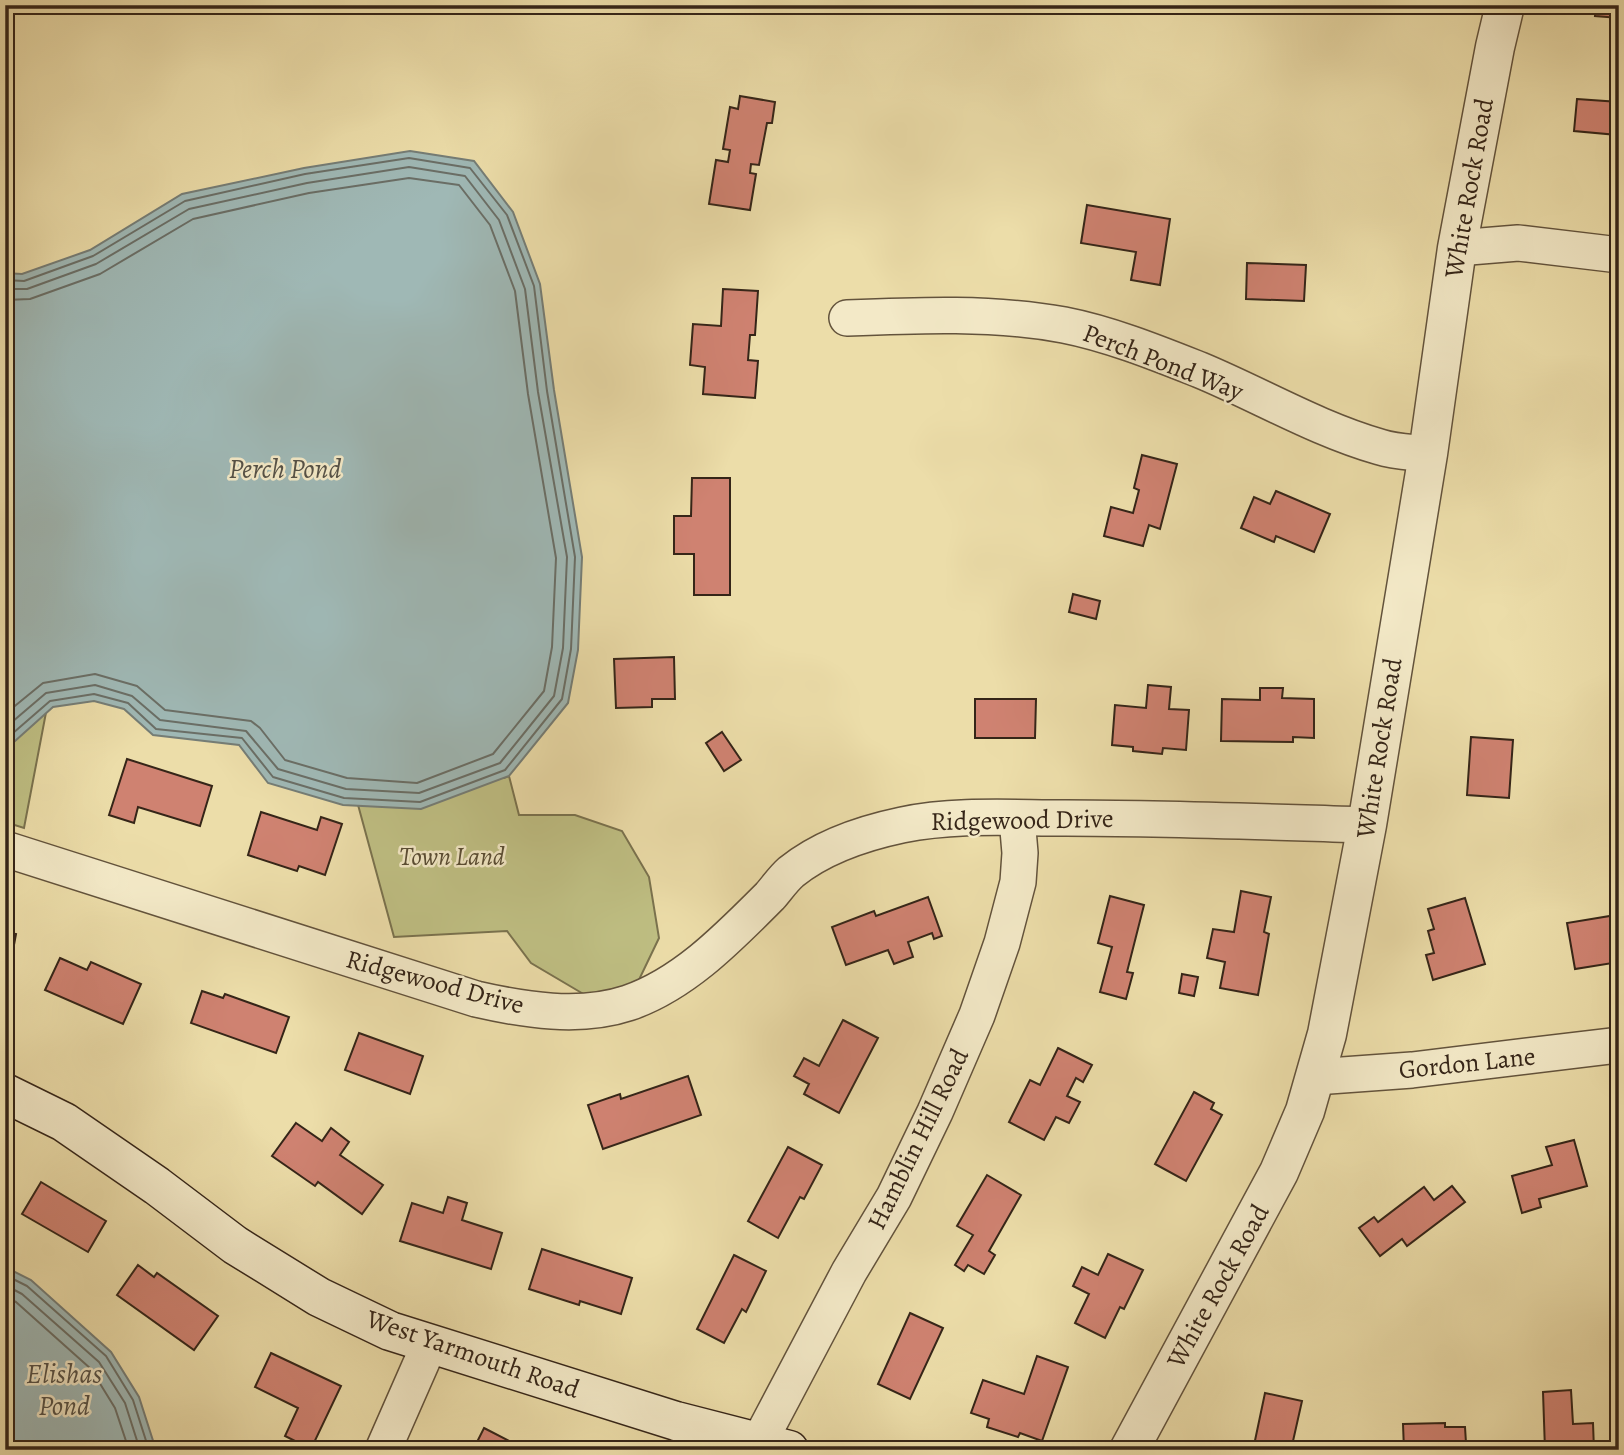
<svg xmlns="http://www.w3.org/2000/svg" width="1624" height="1455" font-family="Alegreya,serif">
<rect width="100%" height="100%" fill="#ecdda9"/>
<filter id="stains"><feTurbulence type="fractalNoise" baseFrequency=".00286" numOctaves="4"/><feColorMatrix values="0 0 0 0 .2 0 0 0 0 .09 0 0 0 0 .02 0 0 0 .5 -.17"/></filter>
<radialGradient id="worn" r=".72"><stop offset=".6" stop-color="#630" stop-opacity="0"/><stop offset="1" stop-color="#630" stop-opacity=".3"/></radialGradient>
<g fill="#bfbf83" stroke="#7a724e" stroke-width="2">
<polygon points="48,702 24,828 5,822 5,735"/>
<polygon points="336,724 504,778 509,776 519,815 575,815 622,831 649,877 659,938 636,986 597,1002 531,963 507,931 394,937"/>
</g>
<g fill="#9fb8b5" stroke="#757d76" stroke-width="2">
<polygon points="410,151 474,161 513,212 540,284 554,390 582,557 578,650 568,703 509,776 421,809 343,805 268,783 239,745 153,735 124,709 94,701 53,707 5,750 5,273 22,274 90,250 182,194 304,168"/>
<polygon points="5,1267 31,1280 111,1352 139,1397 156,1450 5,1450"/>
</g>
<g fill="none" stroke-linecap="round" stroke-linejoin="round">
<g stroke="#6a6e66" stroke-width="2">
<polyline points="5,280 24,281 93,256 185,201 305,174 409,158 470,168 507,215 534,286 547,391 575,557 571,649 562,699 505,770 420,802 344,798 273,777 242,738 156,729 128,703 94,694 50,701 5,740"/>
<polyline points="5,289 27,289 96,264 189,209 307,183 409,167 465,176 499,220 525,289 538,392 567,557 563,648 554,696 500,763 419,793 346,789 278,769 246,731 160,720 132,696 95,685 46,693 5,728"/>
<polyline points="5,300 30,299 100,274 193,219 309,193 409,178 459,185 490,225 515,291 528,394 556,558 552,647 544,691 493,754 417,783 347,778 285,760 260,728 251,721 165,710 137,686 95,674 43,683 5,714"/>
<polyline points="5,1275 27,1286 106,1356 133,1400 149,1450"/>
<polyline points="5,1285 22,1294 99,1362 125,1403 140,1450"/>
<polyline points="5,1297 16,1302 91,1369 115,1408 129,1450"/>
</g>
</g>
<g fill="#cf8271" stroke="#352518" stroke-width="2">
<polygon points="1596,5 1619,5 1619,18 1595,16"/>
<polygon points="740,96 775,102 772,123 767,123 759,165 751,164 750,173 756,174 750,210 709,204 716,160 728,162 730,150 723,149 730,107 738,109"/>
<polygon points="1577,99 1619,102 1619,154 1615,154 1617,135 1574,131"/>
<polygon points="1087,205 1170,219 1160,285 1131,280 1136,252 1081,243"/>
<polygon points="1247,263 1306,265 1304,301 1246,299"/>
<polygon points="723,289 758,291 755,335 750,335 748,360 758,361 755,398 703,394 705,367 690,365 693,324 721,326"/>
<polygon points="1142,455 1177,464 1160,529 1149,525 1143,546 1104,536 1111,507 1133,513 1139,490 1134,488"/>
<polygon points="692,478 730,478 730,595 694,595 694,554 674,554 674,516 691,516"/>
<polygon points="1276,491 1330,514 1314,552 1276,536 1274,542 1241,528 1254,497 1270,504"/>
<polygon points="1073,594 1100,601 1096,619 1069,612"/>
<polygon points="674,657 675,699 652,699 652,707 616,708 614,659"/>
<polygon points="1148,685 1171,687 1169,709 1189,710 1186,750 1163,748 1162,754 1133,751 1133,747 1112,745 1115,705 1146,708"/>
<polygon points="1260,688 1283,688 1282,698 1314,699 1314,738 1293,737 1293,742 1221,741 1222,699 1260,700"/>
<polygon points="975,699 1036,699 1035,738 975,738"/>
<polygon points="722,732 741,760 724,771 706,743"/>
<polygon points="1471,737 1513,740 1509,798 1467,795"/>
<polygon points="127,759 212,786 200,826 138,807 134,823 109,815"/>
<polygon points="261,812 317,830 321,817 342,824 325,875 299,866 297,871 248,855"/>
<polygon points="1241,891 1271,897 1264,932 1269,934 1258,995 1220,988 1225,962 1207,958 1213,929 1234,932"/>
<polygon points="1110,896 1144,905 1127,972 1133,973 1126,999 1100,992 1112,947 1098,943"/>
<polygon points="928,897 942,936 934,939 932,933 908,942 913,957 894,964 888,950 846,965 832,927 874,911 876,916"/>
<polygon points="1465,898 1485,964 1433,980 1426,955 1434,953 1428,931 1434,929 1428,909"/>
<polygon points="1616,915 1619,931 1619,962 1575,969 1567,923"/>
<polygon points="5,932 16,934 9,972 5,972"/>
<polygon points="60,958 87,970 91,962 141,984 123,1024 45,990"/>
<polygon points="1182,974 1198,977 1194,996 1179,993"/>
<polygon points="202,991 223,998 225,994 289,1017 276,1053 191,1023"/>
<polygon points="843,1020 878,1038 839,1113 804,1094 809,1084 794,1076 804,1058 819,1066"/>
<polygon points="359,1033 423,1056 410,1094 345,1070"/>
<polygon points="1058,1048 1092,1065 1083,1082 1076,1078 1067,1096 1080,1102 1069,1123 1056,1117 1044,1140 1009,1122 1030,1080 1040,1085"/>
<polygon points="688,1076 701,1115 603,1149 588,1105 620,1094 621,1099"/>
<polygon points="1194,1092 1214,1103 1211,1109 1222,1115 1186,1181 1155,1164"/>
<polygon points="296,1123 322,1141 331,1128 349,1142 340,1155 383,1185 362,1214 318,1182 315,1186 272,1156"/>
<polygon points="1574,1140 1587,1186 1539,1199 1541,1207 1522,1213 1512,1176 1552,1165 1546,1147"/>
<polygon points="788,1147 822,1165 804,1199 800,1197 778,1238 748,1221"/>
<polygon points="987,1175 1021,1195 989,1251 995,1255 984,1274 968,1265 964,1271 955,1265 973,1235 957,1226"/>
<polygon points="41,1182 106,1221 88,1252 22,1214"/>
<polygon points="1452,1186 1465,1202 1407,1246 1402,1239 1380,1256 1359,1228 1374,1217 1378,1222 1424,1187 1434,1200"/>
<polygon points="448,1197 467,1203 462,1220 502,1233 491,1269 400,1241 412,1203 443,1213"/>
<polygon points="542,1249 632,1278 621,1314 580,1301 579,1305 529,1289"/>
<polygon points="1108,1254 1143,1270 1124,1309 1120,1307 1105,1338 1075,1323 1089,1294 1073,1286 1082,1267 1098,1275"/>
<polygon points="734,1255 766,1271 746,1312 742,1309 724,1343 697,1329"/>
<polygon points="138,1265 154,1277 157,1273 218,1316 194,1350 117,1295"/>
<polygon points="910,1313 943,1328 910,1399 878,1384"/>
<polygon points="271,1353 341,1386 311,1449 285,1436 298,1408 255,1387"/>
<polygon points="1037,1356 1068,1367 1042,1441 1020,1433 1018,1437 987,1427 989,1419 971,1413 983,1380 1024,1394"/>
<polygon points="1571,1390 1573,1424 1593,1423 1594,1450 1545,1450 1543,1392"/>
<polygon points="1265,1393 1302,1401 1291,1450 1253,1450"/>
<polygon points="1445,1423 1445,1427 1465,1427 1466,1443 1449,1443 1449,1450 1404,1450 1403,1424"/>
<polygon points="484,1428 517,1445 514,1450 473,1450"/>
</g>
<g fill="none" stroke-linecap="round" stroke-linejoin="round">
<g stroke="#63533c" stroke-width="38">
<g id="minor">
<polyline points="1457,248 1518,243 1619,255"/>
<path d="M847,318c72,-3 146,-6 217,7 46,9 93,28 136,45 60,25 117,59 180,77 15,5 32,5 48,7"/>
<path d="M5,849l471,150c48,11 104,20 152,4 56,-19 101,-66 142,-107 7,-8 13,-17 21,-24 31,-25 73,-39 111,-47 54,-11 109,-7 164,-7 100,0 200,4 301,7"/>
<polyline points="1315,1077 1412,1070 1619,1045"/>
<polyline points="383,1450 430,1343"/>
<polyline points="755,1450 849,1272 894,1197 935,1112 977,1015 1002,943 1018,882 1020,853 1017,818"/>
</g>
</g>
<g stroke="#63533c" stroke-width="41">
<polyline id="tertiary" points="1129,1450 1279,1172 1305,1111 1327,1034 1367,825 1428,454 1457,248 1495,47 1505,5"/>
</g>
<g stroke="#352518" stroke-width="41">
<polyline id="secondary" points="5,1093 64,1122 157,1186 235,1245 319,1297 390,1331 676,1421 789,1450"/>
</g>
<use href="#minor" stroke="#f3e9c7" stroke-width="35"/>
<use href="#tertiary" stroke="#f3e9c7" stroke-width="38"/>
<use href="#secondary" stroke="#f3e9c7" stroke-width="38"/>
</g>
<g text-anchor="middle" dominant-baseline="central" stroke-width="5" stroke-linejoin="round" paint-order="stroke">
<g font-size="26" fill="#352518" stroke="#f3e9c7">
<text transform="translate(1469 188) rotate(-80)">White Rock Road</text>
<text transform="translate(1163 362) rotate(21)">Perch Pond Way</text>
<text transform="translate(1379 748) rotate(-81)">White Rock Road</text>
<text transform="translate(1022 820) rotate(-1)">Ridgewood Drive</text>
<text transform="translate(435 982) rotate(15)">Ridgewood Drive</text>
<text transform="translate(1467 1063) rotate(-6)">Gordon Lane</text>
<text transform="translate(918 1139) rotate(-64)">Hamblin Hill Road</text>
<text transform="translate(1218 1286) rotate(-61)">White Rock Road</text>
<text transform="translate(473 1354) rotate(19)">West Yarmouth Road</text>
</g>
<g font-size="26" font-style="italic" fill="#584c33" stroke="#f3e9c7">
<text x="452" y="856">Town Land</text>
</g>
<g font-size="28" font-style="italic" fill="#555147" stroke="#f3e9c7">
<text x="285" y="469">Perch Pond</text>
<text x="64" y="1374">Elishas<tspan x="64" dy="32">Pond</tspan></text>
</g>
</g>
<rect width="1624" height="1455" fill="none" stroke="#ecdda9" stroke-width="28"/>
<rect x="7" y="7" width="1610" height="1441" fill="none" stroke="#352518" stroke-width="3.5"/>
<rect x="14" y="14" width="1596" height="1427" fill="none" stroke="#352518" stroke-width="2"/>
<rect width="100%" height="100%" filter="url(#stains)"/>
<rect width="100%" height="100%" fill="url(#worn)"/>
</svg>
